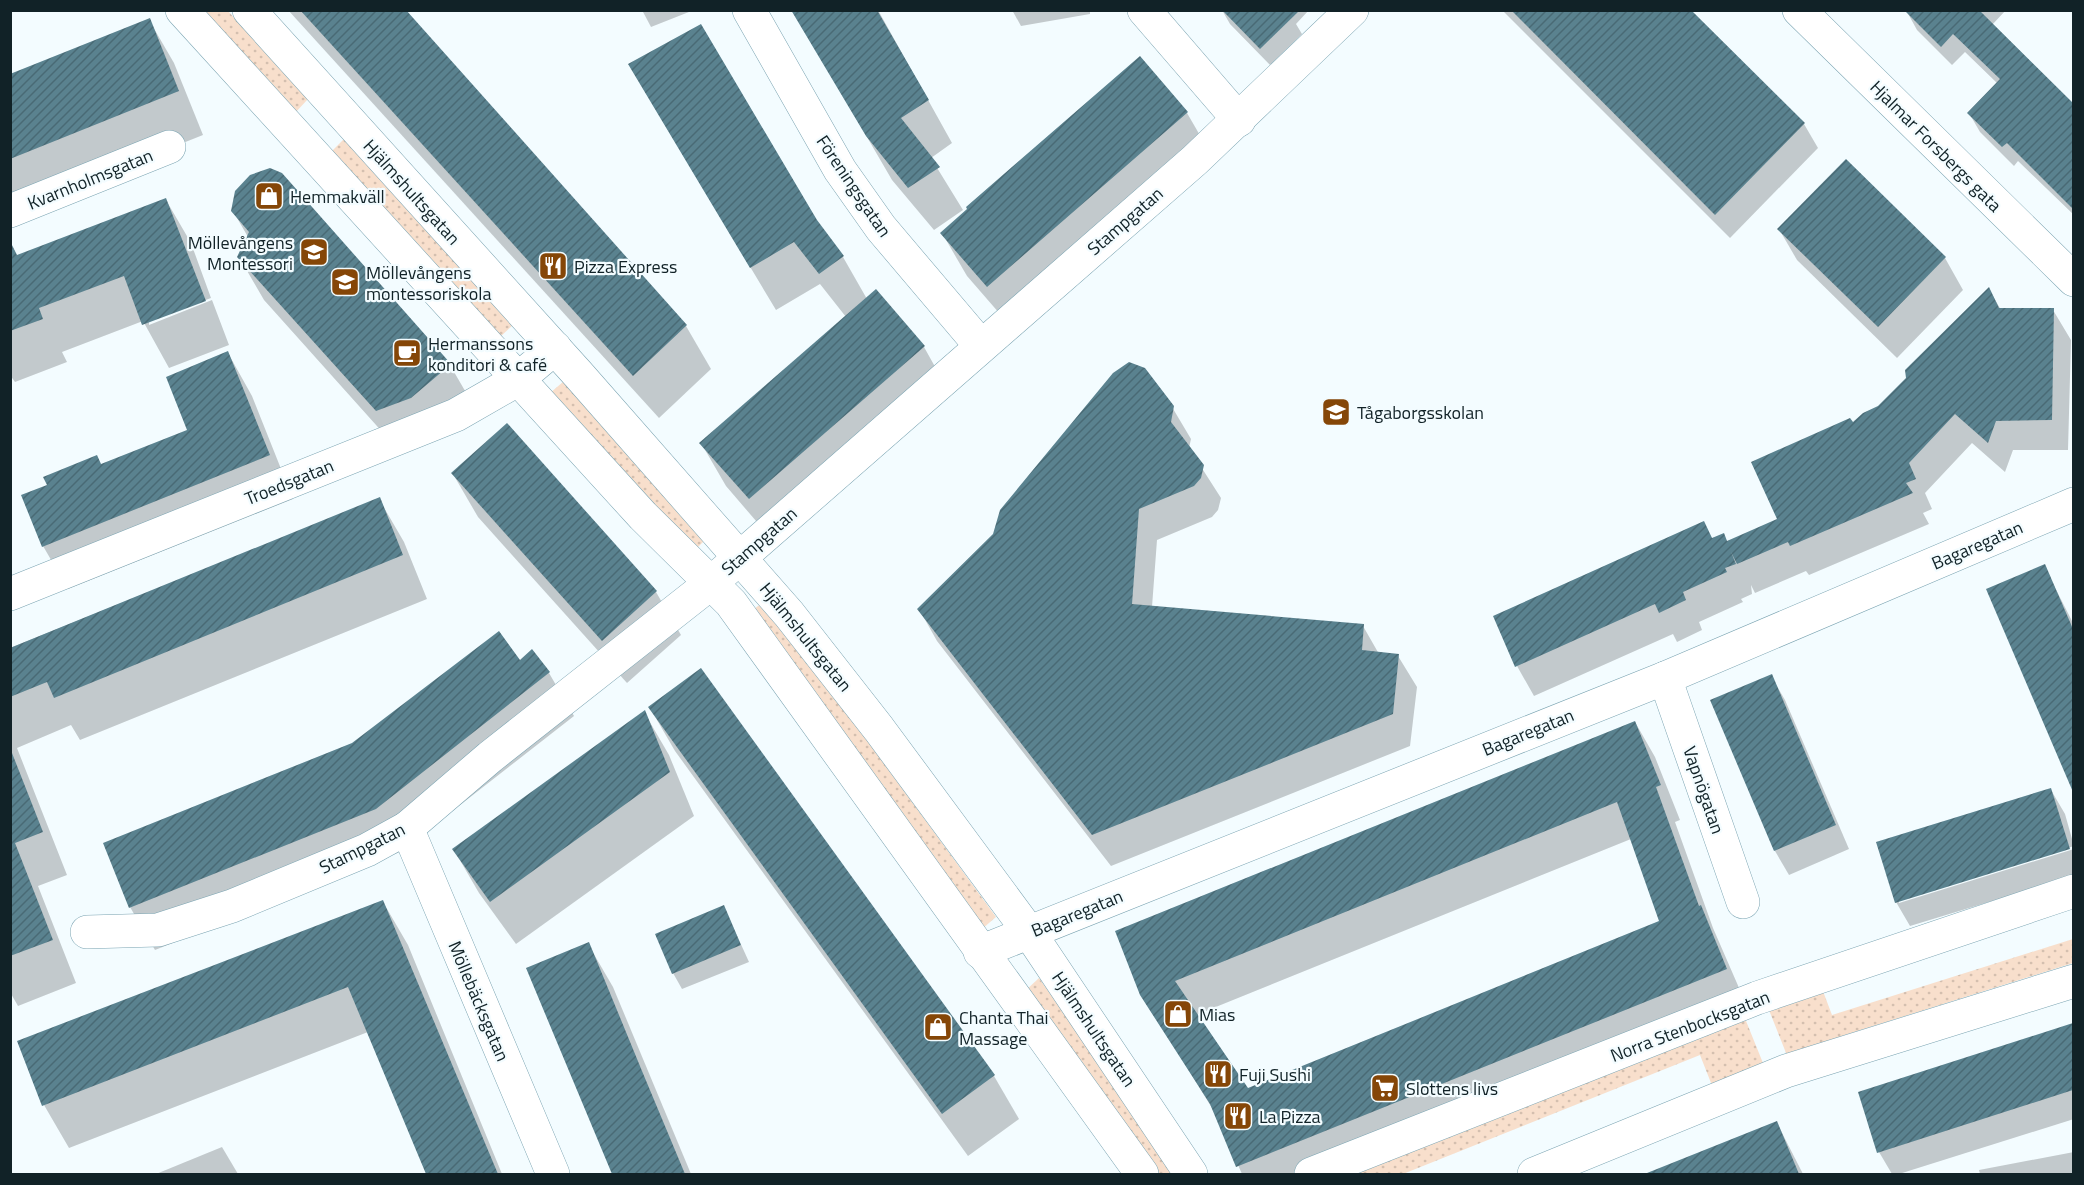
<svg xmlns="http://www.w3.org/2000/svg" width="2084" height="1185" font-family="'Titillium Web',sans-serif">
<defs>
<pattern id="grass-dots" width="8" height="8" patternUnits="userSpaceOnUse" patternTransform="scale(1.5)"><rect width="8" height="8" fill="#f8dfcc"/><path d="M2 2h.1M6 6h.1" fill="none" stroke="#d4bfaf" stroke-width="1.8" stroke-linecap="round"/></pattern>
<pattern id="building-hatch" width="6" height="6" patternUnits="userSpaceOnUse" patternTransform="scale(1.5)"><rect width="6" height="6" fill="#5a828f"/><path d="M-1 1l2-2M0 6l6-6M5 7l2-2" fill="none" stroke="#496a75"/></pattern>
</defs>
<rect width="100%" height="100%" fill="#f3fcff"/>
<g fill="url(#grass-dots)">
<polygon points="202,11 228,11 308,99 295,113"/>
<polygon points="344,139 514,324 500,337 331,152"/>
<polygon points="564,381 704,541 698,547 685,540 549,394"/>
<polygon points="762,603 772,610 996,917 982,929 754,609"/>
<polygon points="2073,939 2073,963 1845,1035 1788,1058 1767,1005 1821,986 1832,1015"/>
<polygon points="1039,978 1177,1173 1156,1174 1024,992"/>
<polygon points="1744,1016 1765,1068 1713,1088 1700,1055 1403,1174 1349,1174"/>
</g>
<g fill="#0003" fill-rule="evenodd">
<polygon points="288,10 404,10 686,326 711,369 659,418"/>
<polygon points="642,10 694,10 651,27"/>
<polygon points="793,10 878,10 952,143 931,158 963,210 934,230 892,180"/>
<polygon points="1012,10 1090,10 1090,14 1021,26"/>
<polygon points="1222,10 1309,10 1296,24 1302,34 1270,65 1230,24"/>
<polygon points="1502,10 1690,10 1804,124 1818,148 1730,238"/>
<polygon points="1906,10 2006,10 1992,25 2074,127 2074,215 2018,161 2014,166 1980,132 1969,113 1997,83 1965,52 1952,65 1917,30"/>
<polygon points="149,20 174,63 203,135 10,212 10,75"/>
<polygon points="1139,58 1187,113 1212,156 1013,329 967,276 942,233"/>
<polygon points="655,108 816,220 843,257 867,299 924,347 948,390 774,542 726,486 701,443 846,317 820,284 776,310"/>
<polygon points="1846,161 1945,258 1963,290 1897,358 1797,260 1779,229"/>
<polygon points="281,174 450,365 475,408 402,454 264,300 239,257 248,237 233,211"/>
<polygon points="166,200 191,243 211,298 149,321 149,325 212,300 229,345 169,368 143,321 62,352 67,362 15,382 10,375 10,259"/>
<polygon points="1989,289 2001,310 2053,310 2071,340 2068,450 2013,450 2005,472 1972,443 1925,493 1932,509 1923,513 1929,524 1809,575 1806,571 1755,593 1751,585 1752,594 1741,599 1743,602 1699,622 1702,630 1677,642 1673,634 1534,696 1517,666 1713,539 1728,542 1779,519 1853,424 1879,407 1908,379"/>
<polygon points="228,353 252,396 293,499 68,589 43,546 101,465 189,430"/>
<polygon points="1172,407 1191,439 1189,448 1221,498 1218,510 1212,517 1157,540 1152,607 1363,626 1379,654 1398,656 1417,687 1410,746 1111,866 937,641 919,609"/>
<polygon points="453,474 656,592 681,635 627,683 478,517"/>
<polygon points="379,499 404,542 427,599 80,740 71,725 17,748 67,875 38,886 76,983 18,1006 10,992 10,648"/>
<polygon points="2044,566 2074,625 2074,781 2061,760"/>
<polygon points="532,652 549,673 574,716 400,852 155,950 130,907 353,744 519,662"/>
<polygon points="701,671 994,1076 1019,1119 968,1156 675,751 650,708"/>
<polygon points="1771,676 1785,700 1849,849 1789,875 1775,851 1712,701"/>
<polygon points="644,712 669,755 694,816 516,944 479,893 454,850"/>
<path d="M1635,722l20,35 25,63 -5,2 38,106 33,76 -422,170h-82l-27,-61 -73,-119zM1631,839l30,83 -414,168 -51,-75z"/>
<polygon points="2051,790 2065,814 2074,846 1899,900 1899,903 2074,849 2074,876 1910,926 1896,902"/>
<polygon points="383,902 408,945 502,1174 427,1174 368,1032 69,1148 44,1105"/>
<polygon points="724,907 749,962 682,989 673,973"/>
<polygon points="588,944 613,987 691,1174 614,1174 528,969"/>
<polygon points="2074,1025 2074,1119 1899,1174 1892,1174 1879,1152 1860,1093"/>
<polygon points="1777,1123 1803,1174 1648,1174"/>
<polygon points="222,1147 238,1174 156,1174"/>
<polygon points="2074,1152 2074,1174 1980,1174 1979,1170"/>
</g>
<g fill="url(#building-hatch)" fill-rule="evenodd">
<polygon points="300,10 406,10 687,325 633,376"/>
<polygon points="791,10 877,10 929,100 901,118 940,167 908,188 866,136"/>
<polygon points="1222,10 1300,10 1260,49"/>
<polygon points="1511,10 1691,10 1805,123 1715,215"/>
<polygon points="1904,10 1979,10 2073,103 2073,209 2007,143 2002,147 1967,113 2000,79 1953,34 1941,47"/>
<polygon points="150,18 179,91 10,159 10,74"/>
<polygon points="701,24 817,220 844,256 819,274 794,242 750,268 628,64"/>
<polygon points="1140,56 1188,112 987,287 940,233 967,209 966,207"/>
<polygon points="1846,159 1946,257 1878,327 1777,229"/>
<polygon points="270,168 282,173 451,364 411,398 376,411 237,257 249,232 231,211 235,191 250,175"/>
<polygon points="166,198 206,301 142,325 124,276 39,308 43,319 10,331 10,241 17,255"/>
<polygon points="1989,287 1999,308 2054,308 2052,420 1996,421 1988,443 1955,414 1909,463 1916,479 1906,483 1913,493 1790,546 1788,542 1737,564 1731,552 1736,564 1725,568 1727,572 1683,592 1686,600 1659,613 1655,604 1515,667 1493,616 1704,521 1712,538 1724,533 1727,541 1777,519 1751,462 1850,418 1853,422 1863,413 1878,406 1906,378 1905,370"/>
<polygon points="876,289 925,346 749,499 699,443"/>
<polygon points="228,351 270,455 42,547 21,495 47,485 43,477 97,455 101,464 187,430 166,377"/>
<polygon points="1129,362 1145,368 1174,406 1171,422 1204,465 1201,478 1194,486 1139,509 1132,604 1364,624 1362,650 1399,654 1393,714 1092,835 917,609 993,534 1000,510 1113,373"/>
<polygon points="507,423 657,591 602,641 451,473"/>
<polygon points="380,497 403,555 54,698 47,682 10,697 10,648"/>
<polygon points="2045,564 2073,629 2073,792 1986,589"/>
<polygon points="499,631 520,660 532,649 550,672 376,809 129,908 103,843 352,743"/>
<polygon points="701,668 995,1075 942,1114 648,707"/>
<polygon points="1772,674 1836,825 1774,851 1710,700"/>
<polygon points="645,710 670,772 490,902 452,849"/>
<path d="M1635,721l26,64 -5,2 43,119 2,-1 26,64 -491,198 -26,-63 -70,-109 -25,-64zM1617,802l42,119 -411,167 -73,-107z"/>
<polygon points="12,753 43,832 15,843 53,940 10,956"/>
<polygon points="2051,788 2070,849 1895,903 1876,842"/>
<polygon points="383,900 498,1174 426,1174 348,987 42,1106 17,1041"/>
<polygon points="724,905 741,945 672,974 655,934"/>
<polygon points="589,942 642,1071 685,1174 612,1174 526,968"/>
<polygon points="2073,1023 2073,1090 1877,1153 1858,1092"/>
<polygon points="1777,1121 1799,1174 1648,1174 1647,1173"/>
</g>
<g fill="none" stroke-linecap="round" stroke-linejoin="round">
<g stroke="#7ba4b2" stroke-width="34">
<g id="street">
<polyline points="182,10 643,516 731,603 1142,1174"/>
<polyline points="249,10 578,374 789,614 879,729 1029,932 1191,1174"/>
<polyline points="749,10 840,170 881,228 981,346"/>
<polyline points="1144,10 1239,120"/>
<polyline points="1799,10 2074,280"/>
<polyline points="10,211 169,147"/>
<polyline points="10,594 456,415 517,380 555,348"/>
<polyline points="1665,678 1743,902"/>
<polyline points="407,828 553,1174"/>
<polyline points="87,932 158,930 232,906 367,850 407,828 490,757 711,583 1195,160 1352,10"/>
<polyline points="980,952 1665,678 2074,504"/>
<polyline points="1311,1174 1757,998 2074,891"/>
<polyline points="1534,1174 1786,1071 2074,981"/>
</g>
</g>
<use href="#street" stroke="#fff" stroke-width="33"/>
</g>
<defs>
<g id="shop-square" transform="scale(1.5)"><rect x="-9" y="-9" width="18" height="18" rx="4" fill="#854607" stroke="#f3fcff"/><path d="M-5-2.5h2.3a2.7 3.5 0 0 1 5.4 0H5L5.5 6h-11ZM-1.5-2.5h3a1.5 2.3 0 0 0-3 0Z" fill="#fff"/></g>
<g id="school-square" transform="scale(1.5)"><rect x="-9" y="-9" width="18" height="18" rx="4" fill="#854607" stroke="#f3fcff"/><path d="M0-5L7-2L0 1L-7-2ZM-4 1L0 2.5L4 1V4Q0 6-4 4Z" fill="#fff"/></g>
<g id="restaurant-square" transform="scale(1.5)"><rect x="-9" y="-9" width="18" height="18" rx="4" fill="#854607" stroke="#f3fcff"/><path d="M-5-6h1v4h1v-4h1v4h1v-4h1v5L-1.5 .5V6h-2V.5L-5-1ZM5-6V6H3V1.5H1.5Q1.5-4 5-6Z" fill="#fff"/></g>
<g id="cafe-square" transform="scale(1.5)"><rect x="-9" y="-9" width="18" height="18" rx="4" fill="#854607" stroke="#f3fcff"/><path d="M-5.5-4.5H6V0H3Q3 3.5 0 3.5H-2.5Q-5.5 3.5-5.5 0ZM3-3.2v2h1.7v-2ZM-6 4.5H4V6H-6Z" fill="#fff"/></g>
<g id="supermarket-square" transform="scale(1.5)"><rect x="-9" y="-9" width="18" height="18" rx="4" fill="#854607" stroke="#f3fcff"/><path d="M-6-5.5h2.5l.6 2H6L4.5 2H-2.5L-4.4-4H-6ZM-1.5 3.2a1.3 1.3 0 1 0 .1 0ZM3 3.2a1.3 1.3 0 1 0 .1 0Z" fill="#fff"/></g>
</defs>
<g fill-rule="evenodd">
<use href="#shop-square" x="269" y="196"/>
<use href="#school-square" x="314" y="252"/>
<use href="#restaurant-square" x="553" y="266"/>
<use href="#school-square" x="345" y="282"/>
<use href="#cafe-square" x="407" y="353"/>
<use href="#school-square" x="1336" y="412"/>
<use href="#shop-square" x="1178" y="1014"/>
<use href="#shop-square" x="938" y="1027"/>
<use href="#restaurant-square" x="1218" y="1074"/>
<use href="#supermarket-square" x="1385" y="1088"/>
<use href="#restaurant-square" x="1238" y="1116"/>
</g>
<g text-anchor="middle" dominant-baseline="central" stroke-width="4.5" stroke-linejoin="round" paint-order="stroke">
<g font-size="18" fill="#112227" stroke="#f3fcff">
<text transform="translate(1936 146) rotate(45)">Hjalmar Forsbergs gata</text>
<text transform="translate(90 179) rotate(-22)">Kvarnholmsgatan</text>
<text transform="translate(854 186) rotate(56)">Föreningsgatan</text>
<text transform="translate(412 192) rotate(48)">Hjälmshultsgatan</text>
<text transform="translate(1125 221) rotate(-41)">Stampgatan</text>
<text transform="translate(289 482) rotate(-22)">Troedsgatan</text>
<text transform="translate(759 541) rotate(-41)">Stampgatan</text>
<text transform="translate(1977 545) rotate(-23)">Bagaregatan</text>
<text transform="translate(806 637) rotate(51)">Hjälmshultsgatan</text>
<text transform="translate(1528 732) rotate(-22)">Bagaregatan</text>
<text transform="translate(1704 790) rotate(71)">Vapnögatan</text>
<text transform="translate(362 848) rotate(-26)">Stampgatan</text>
<text transform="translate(1077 913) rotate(-22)">Bagaregatan</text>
<text transform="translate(479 1001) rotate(67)">Möllebäcksgatan</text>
<text transform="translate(1690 1026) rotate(-21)">Norra Stenbocksgatan</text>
<text transform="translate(1094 1029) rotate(56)">Hjälmshultsgatan</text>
</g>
<g font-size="18" fill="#112227" stroke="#f3fcff" text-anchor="start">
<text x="290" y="196">Hemmakväll</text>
<text x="293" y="242" text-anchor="end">Möllevångens<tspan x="293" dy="21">Montessori</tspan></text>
<text x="574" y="266">Pizza Express</text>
<text x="366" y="272">Möllevångens<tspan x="366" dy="21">montessoriskola</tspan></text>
<text x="428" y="343">Hermanssons<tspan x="428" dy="21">konditori &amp; café</tspan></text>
<text x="1357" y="412">Tågaborgsskolan</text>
<text x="1199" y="1014">Mias</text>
<text x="959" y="1017">Chanta Thai<tspan x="959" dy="21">Massage</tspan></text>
<text x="1239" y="1074">Fuji Sushi</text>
<text x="1406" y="1088">Slottens livs</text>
<text x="1259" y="1116">La Pizza</text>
</g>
</g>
<rect width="2084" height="1185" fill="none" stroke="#112227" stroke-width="24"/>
</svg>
